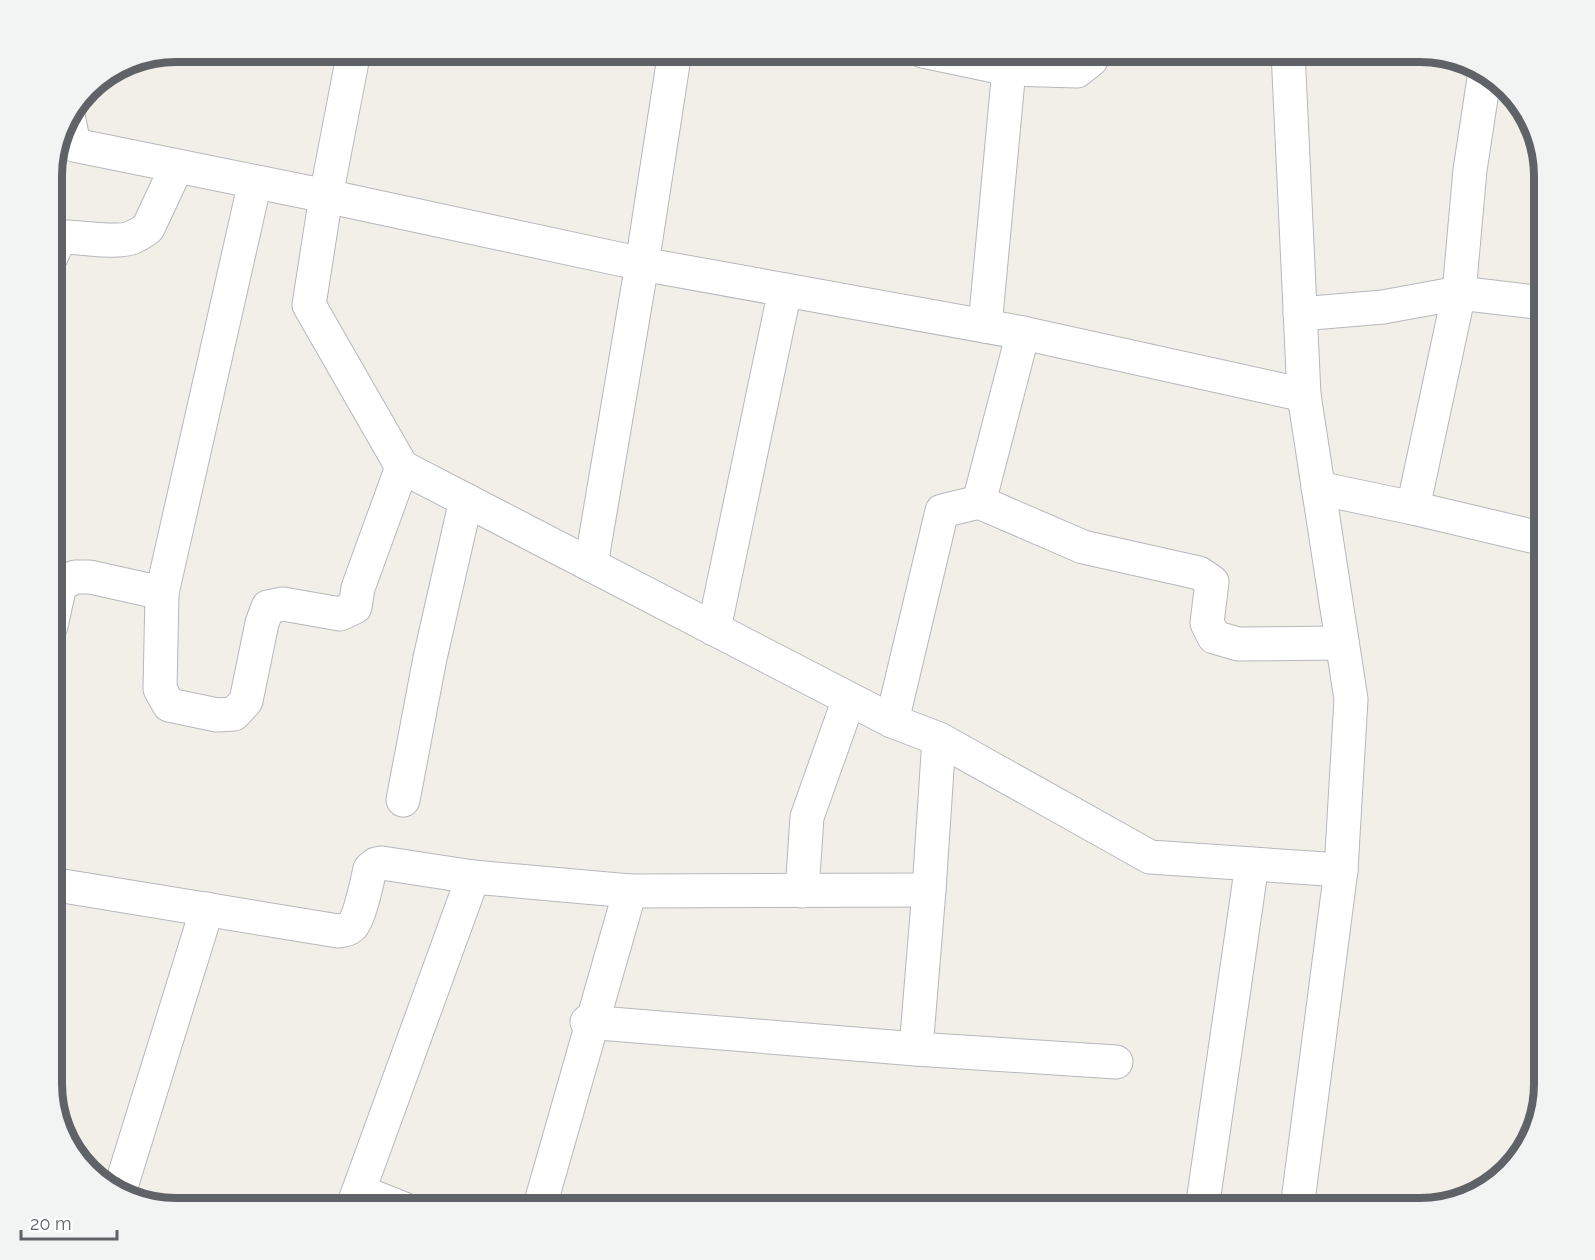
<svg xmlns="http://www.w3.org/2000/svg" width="1595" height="1260" font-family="Raleway,sans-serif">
<rect width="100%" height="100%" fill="#f1efe8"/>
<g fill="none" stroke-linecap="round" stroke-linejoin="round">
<g stroke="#b5b8bc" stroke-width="35">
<g id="minor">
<polyline points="354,51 326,196 309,305 402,467 892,721"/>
<polyline points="675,51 642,264 1023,333 1304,395 1288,51"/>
<polyline points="923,51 1009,69 985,326"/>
<polyline points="1011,51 1009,69 1077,71 1091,60 1093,51"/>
<polyline points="68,115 74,145 326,196 642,264 591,565"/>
<path d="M51,257c5,-10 6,-17 17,-20 17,1 48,6 63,1 7,-3 12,-6 17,-10l29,-62"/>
<polyline points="1300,314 1383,307 1459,293 1544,303"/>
<polyline points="1318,488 1413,508 1544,539"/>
<polyline points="979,502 1083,547 1199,573 1212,582 1207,623 1214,637 1238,644 1342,643"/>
<polyline points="1413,508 1459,293 1470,170 1485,72"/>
<polyline points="162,593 160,689 169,705 217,715 234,714 246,701 262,623 268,607 283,604 340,614 355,607 358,588 402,467"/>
<polyline points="51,626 60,585 75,577 90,577 162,593 255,182"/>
<polyline points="714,629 785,290"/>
<polyline points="939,739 892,721 942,511 979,502 1023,333"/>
<polyline points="403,800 430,658 466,500"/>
<path d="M51,884l287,47c6,-1 10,-1 14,-5 8,-9 15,-44 18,-57l6,-5 6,-1 91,14 157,14 299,-1"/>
<polyline points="802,891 807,817 849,699"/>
<polyline points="587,1022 916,1049 1116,1062"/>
<polyline points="916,1049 929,890 939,739 1150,857 1341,870 1351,699 1304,395"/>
<polyline points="359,1191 404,1209"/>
<polyline points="119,1193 207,909"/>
<polyline points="352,1209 473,877"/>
<polyline points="539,1209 630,891"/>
<polyline points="1202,1209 1252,864"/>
<polyline points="1300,1209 1299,1193 1341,870"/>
</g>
</g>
<use href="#minor" stroke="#fff" stroke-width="33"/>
</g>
<path d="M0 0H1595V1260H0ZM176 62H1420A114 114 0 0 1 1534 176V1084A114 114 0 0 1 1420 1198H176A114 114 0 0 1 62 1084V176A114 114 0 0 1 176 62Z" fill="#f2f3f3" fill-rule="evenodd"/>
<path fill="none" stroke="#5f6368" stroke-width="8" d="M176 62H1420A114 114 0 0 1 1534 176V1084A114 114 0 0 1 1420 1198H176A114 114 0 0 1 62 1084V176A114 114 0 0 1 176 62Z"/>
<path d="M21 1230v9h96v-9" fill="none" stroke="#5f6368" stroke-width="3"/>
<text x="30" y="1230" font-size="18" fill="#5f6368" stroke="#ffffff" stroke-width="4.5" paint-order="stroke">20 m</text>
</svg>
